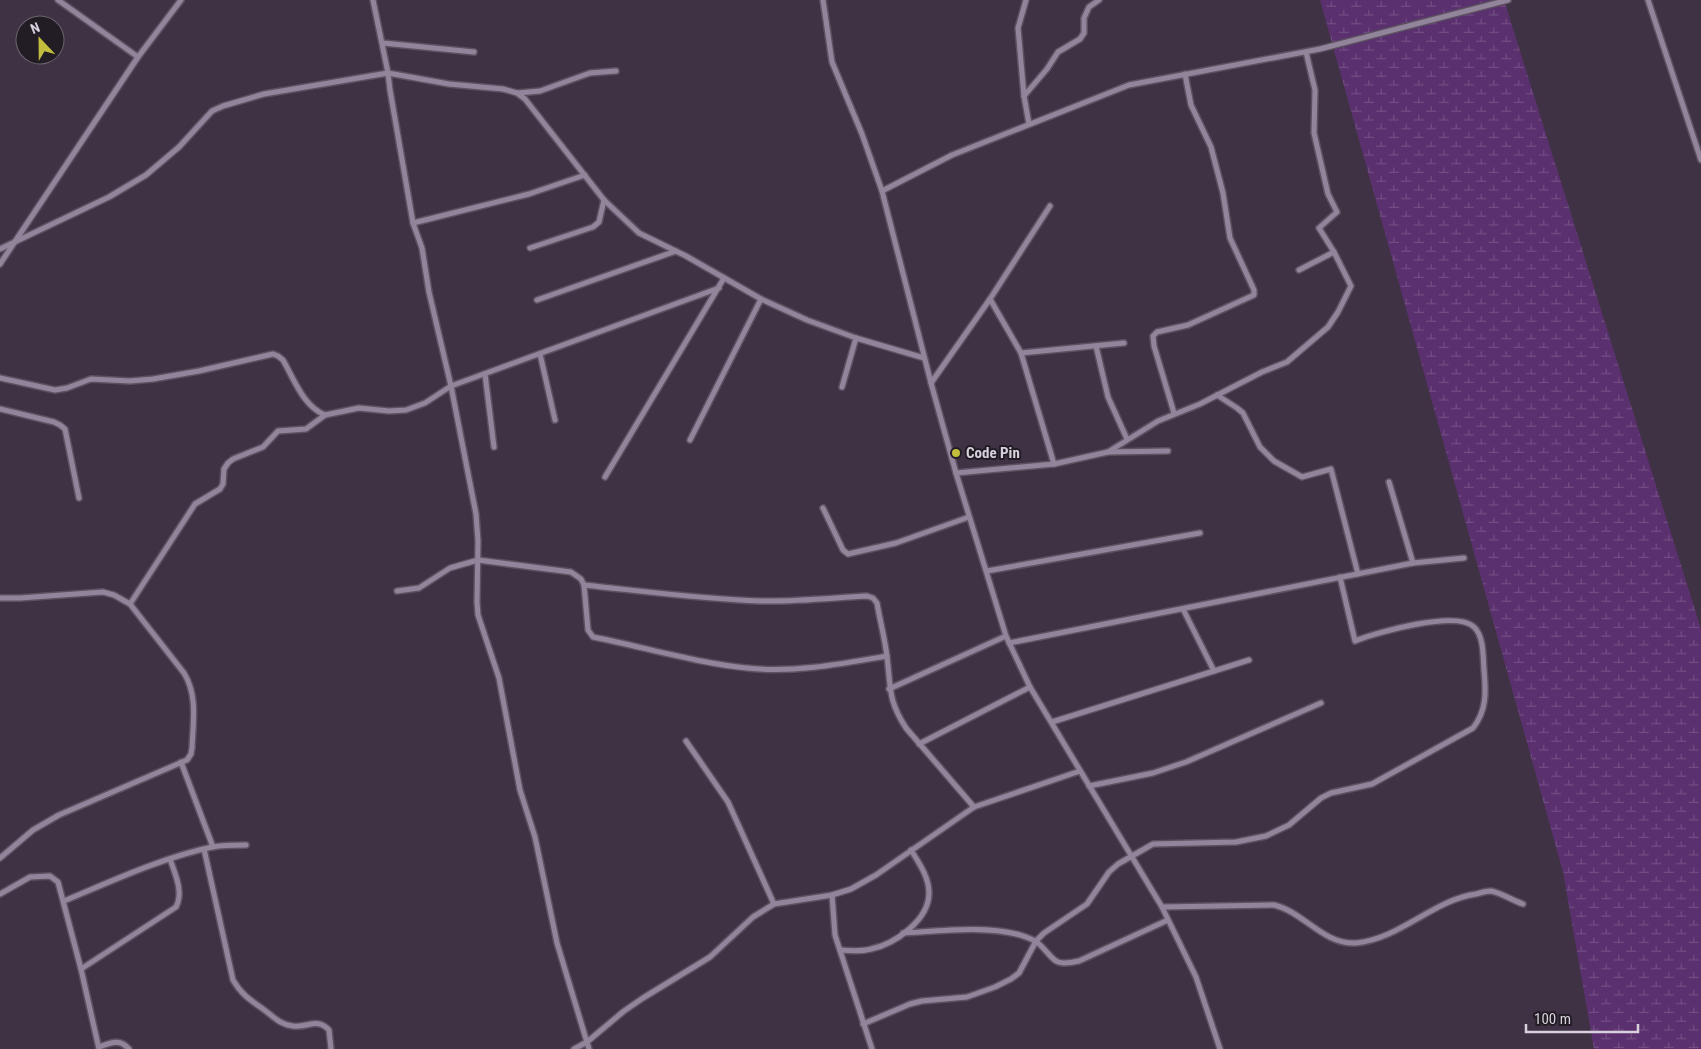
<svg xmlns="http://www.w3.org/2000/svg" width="1701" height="1049" font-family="'Roboto Condensed',sans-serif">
<defs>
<pattern id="wetland-marsh" width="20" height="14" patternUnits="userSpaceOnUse" patternTransform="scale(1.25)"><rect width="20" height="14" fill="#5b306e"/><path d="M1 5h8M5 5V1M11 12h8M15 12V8" fill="none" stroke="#724d82"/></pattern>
</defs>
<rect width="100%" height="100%" fill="#3e3244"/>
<polygon fill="url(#wetland-marsh)" points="1320,0 1504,0 1701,629 1701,1049 1594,1049 1563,872"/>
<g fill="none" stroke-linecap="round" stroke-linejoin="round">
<g stroke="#5b5160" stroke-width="8">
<g id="street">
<polyline points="58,0 138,57"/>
<polyline points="373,0 388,73 390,90 413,223 422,248 429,292 451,386 476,514 478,541 477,602 478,615 499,678 520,790 535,837 557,943 589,1049"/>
<polyline points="823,0 832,62 862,134 882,191 931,383 956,473 1006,636 1030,687 1162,907 1196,977 1220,1049"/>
<polyline points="1026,0 1018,28 1024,96 1029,124"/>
<polyline points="1648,0 1701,160"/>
<polyline points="383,43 474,52"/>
<polyline points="518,93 540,91 590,73 616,71"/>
<polyline points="1024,96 1047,69 1058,52 1080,39 1084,33 1084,18 1089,7 1099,0"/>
<polyline points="882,191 952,155 1129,85 1320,49 1508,0"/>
<polyline points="413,223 529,194 585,175"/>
<polyline points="530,248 593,227 599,222 604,200"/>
<polyline points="0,249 109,197 146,175 179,147 212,111 223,106 264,94 388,73 449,84 503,89 517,93 525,99 604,200 639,233 686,256 761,299 807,320 856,338 924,358"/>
<polyline points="0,264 138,57 181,0"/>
<polyline points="1299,270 1334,252 1319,228 1337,212 1328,194 1314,133 1315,90 1306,52"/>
<polyline points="990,299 1021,353 1054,464"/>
<polyline points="537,300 676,251"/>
<polyline points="1096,346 1108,397 1127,439"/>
<polyline points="1021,353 1124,343"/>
<polyline points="540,354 555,420"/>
<polyline points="485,374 494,447"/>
<path d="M0,378l55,12 12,-2 24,-9 39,2 23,-2 46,-8 74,-17 5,2 5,4c11,19 20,46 42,55"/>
<polyline points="931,383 990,299 1050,206"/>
<polyline points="842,387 856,338"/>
<polyline points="1217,395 1237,408 1243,413 1260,447 1274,461 1302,477 1331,469 1358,574"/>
<polyline points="0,409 54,422 60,425 65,429 79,498"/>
<polyline points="1174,413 1154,346 1153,336 1157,332 1188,325 1254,295 1254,290 1230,238 1223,193 1211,147 1191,105 1185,74"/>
<polyline points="690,440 761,299"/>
<polyline points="1108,452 1158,421 1200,404 1262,372 1287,362 1328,327 1338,312 1351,286 1334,252"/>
<polyline points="956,473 1054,464 1108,452 1168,451"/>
<polyline points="605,477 724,278"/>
<polyline points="1389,482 1413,563"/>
<polyline points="823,508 843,550 848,554 896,543 969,517"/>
<polyline points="987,571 1200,533"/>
<path d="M584,585c58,6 117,14 175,16 36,1 72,-3 108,-5l6,2 4,5c3,18 8,36 10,54 4,32 1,43 19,71l68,79"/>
<path d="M397,591l22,-3 31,-20 28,-8 93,12 10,7 3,6 4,45 5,7c51,10 103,26 154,31 46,5 94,-4 140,-12"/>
<path d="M0,598h20l83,-6 11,3 16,9 54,69c14,23 9,49 8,75l-1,6 -4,6 -128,55 -26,15 -33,28"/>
<polyline points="130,604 195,504 220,489 223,484 224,469 228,463 233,459 263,447 278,431 306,429 325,415 359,408 389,411 406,410 425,403 451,386 719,288"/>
<polyline points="1183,609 1214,671"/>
<polyline points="1009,643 1413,563 1464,558"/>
<polyline points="889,689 1006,636"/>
<polyline points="1052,722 1249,660"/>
<polyline points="686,741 728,802 774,904"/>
<polyline points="919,744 1030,687"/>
<polyline points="181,762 213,847"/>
<polyline points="1089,786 1153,773 1186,762 1321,703"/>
<path d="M204,849l29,131c9,15 16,19 30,29 10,7 17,16 30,17 15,2 24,-9 36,4l2,19"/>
<polyline points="0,894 30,877 50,876 58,882 81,969 99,1049"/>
<polyline points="832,895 835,935 872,1049"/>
<path d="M64,901c48,-20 97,-43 148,-54 11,-2 23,-2 34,-2"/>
<path d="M1162,907l112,-2c30,7 49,40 82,38 44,-4 77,-43 120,-49 4,-1 10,-3 15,-3 8,1 23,10 32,13"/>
<path d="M903,933c36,-2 82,-8 117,2 6,2 13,4 18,8 18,16 13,24 41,18l89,-41"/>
<path d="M840,950c10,1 20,2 31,-1 24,-5 58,-29 58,-56 0,-16 -10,-30 -18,-43"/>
<path d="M81,969l95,-62c8,-15 -1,-33 -6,-48"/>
<path d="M863,1024l47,-20 12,-3 45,-4 28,-10 16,-8 8,-6 17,-32 8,-8 43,-29 22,-32 9,-8 35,-20 83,-2 30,-6 23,-11 32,-27 10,-5 41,-9 101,-56c14,-18 13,-36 11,-58 -1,-13 0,-34 -10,-43 -17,-17 -97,5 -119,14l-15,-64"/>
<path d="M99,1047c12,-4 20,-9 30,2"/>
<polyline points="574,1049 587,1042 624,1011 643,998 710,957 753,917 774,904 832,895 851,889 876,875 974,807 1080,771"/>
</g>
</g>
<use href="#street" stroke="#92849a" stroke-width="5"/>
</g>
<circle fill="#c3bd3e" stroke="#221d25" stroke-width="2" cx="956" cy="453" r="5"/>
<g text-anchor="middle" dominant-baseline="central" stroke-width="4" stroke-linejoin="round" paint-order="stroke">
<g font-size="15" font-weight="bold" fill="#d8d0dc" stroke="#221d25" text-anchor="start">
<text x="966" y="453">Code Pin</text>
</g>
</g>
<g transform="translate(40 40) rotate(338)"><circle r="24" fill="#221d25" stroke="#6b656e"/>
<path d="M0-4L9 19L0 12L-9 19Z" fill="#c3bd3e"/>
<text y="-8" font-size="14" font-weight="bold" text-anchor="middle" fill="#d8d0dc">N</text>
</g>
<path d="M1526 1024v8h112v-8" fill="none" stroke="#d8d0dc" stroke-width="2.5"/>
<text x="1534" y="1024" font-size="15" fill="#d8d0dc" stroke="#221d25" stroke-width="4" paint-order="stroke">100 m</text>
</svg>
